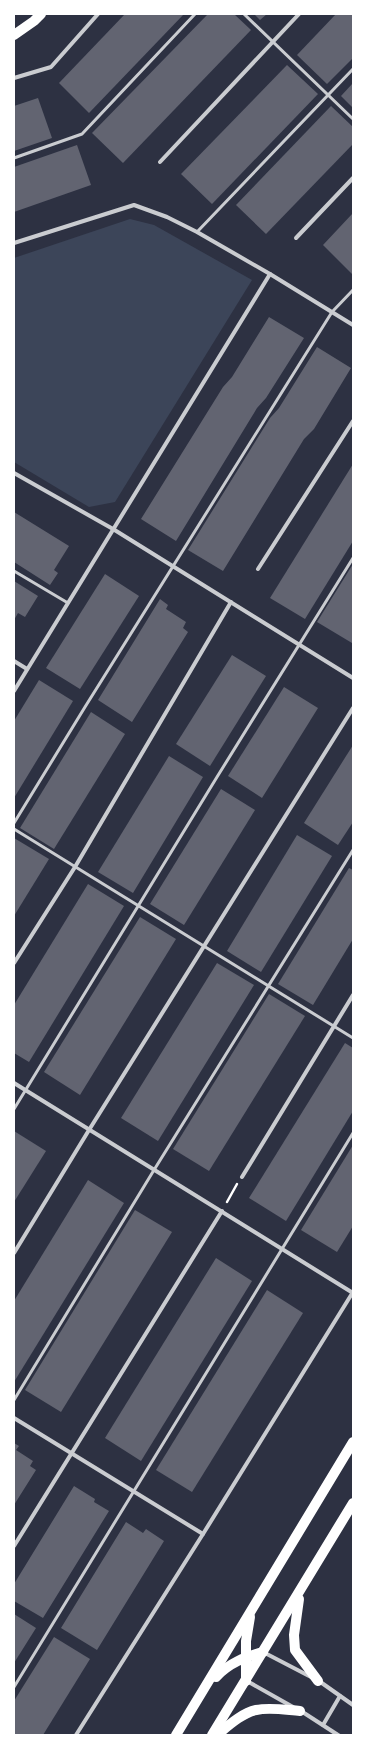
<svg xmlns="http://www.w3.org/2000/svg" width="367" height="1749" font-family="'Times New Roman',serif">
<rect width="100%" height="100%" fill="#2d3142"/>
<polygon fill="#3c4559" points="130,219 154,225 252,280 115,502 89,507 14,462 14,258"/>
<g fill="#626471">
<polygon points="125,14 184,14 89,113 59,83"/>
<polygon points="208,14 234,14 251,30 123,163 92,133"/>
<polygon points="254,14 267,14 260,20"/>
<polygon points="336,14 353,14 353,58 327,84 297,55"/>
<polygon points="287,65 318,94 212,204 181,174"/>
<polygon points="353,83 353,108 341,96"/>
<polygon points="38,98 52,138 14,151 14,106"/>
<polygon points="331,106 353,127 353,144 266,234 236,205"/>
<polygon points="77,145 91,185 14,212 14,167"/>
<polygon points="353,213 353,275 323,245"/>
<polygon points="269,317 304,338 266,398 257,408 176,541 141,519 223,387 232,377"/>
<polygon points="317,347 351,368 314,429 304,439 223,571 188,550 270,418 279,408"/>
<polygon points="353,464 353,541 305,619 270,598"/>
<polygon points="14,512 69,546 54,570 58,573 50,585 14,562"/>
<polygon points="353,564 353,641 352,643 317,622"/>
<polygon points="105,574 139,596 80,689 46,668"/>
<polygon points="14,581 38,596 25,617 18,613 14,620"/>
<polygon points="160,599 168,605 166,609 186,622 183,628 188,632 132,722 98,700"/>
<polygon points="232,655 266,676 210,766 176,744"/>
<polygon points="39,680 73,701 14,798 14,721"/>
<polygon points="284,687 318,708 262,798 228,776"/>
<polygon points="91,712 125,734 54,849 20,828"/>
<polygon points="353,745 353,822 338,845 304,823"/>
<polygon points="169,756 203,777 133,893 98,872"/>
<polygon points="221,789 255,810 184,925 150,904"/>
<polygon points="297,835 332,856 261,972 227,951"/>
<polygon points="14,838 49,859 14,916"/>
<polygon points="349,868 353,870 353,939 313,1005 278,984"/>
<polygon points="88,884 124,906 29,1062 14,1053 14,1005"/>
<polygon points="140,917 176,939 80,1095 44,1072"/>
<polygon points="217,963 254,985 158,1141 121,1118"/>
<polygon points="269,994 305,1016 209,1171 173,1149"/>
<polygon points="345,1043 353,1048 353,1111 286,1221 249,1198"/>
<polygon points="14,1131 46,1151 14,1202"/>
<polygon points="353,1145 353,1226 337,1252 301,1230"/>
<polygon points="88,1180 124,1203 14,1382 14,1301"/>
<polygon points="135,1210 172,1232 61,1412 25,1390"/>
<polygon points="216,1258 252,1281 141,1461 105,1438"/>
<polygon points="267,1290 303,1313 192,1492 156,1470"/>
<polygon points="14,1443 19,1446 16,1450 33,1461 30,1466 36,1470 14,1505"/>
<polygon points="74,1486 95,1499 94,1502 109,1511 43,1618 14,1601 14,1584"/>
<polygon points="126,1522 143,1533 146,1529 164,1541 97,1650 61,1628"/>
<polygon points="14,1614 36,1628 14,1663"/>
<polygon points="54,1637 90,1659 43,1735 14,1735 14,1701"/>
</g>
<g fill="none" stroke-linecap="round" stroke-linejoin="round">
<polyline stroke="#fff" stroke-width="2.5" points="227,1202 237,1184"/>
<g stroke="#caccd0" stroke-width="3">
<polyline points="244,14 353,119"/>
<polyline points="14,158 82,134 195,14"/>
<polyline points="197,232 353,69"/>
<polyline points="14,571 68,603"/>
<polyline points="14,823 85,707 332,312 353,290"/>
<polyline points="14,829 353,1038"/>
<polyline points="14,1109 217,777 353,558"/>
<polyline points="14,1400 154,1170 353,850"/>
<polyline points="14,1687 353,1133"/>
</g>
<g stroke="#caccd0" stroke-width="4">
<polyline points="14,78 51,67 98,14"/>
<polyline points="160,162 299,14"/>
<polyline points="296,238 353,178"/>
<polyline points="14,243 134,205 167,217 197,232 270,274 353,325"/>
<polyline points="14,473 113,529 353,678"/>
<polyline points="258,569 353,421"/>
<polyline points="14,661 27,669"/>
<polyline points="14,691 270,274"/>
<polyline points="14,963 75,867 231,602"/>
<polyline points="14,1083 353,1293"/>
<polyline points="242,1177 353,995"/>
<polyline points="14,1253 89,1130 353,708"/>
<polyline points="14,1418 203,1534 353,1292"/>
<polyline points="14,1546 222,1211"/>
<polyline points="263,1652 311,1677"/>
<polyline points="247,1681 293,1707"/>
<polyline points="319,1681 353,1705"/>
<polyline points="301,1711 338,1735"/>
<polyline points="323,1725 340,1696"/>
<polyline points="76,1735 203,1534"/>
</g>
<g stroke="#fff" stroke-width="10">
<polyline points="14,35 34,21 41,14"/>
<polyline points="299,1599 294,1635 295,1650 318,1681"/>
<path d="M216,1677c13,-14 29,-20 47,-25"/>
<polyline points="246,1681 246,1641 250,1617"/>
<polyline points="176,1735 353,1442"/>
<polyline points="212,1735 353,1503"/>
<path d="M217,1735c11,-9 25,-22 39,-25 14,-3 30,0 44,1"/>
</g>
</g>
<rect width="367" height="1749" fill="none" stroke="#ffffff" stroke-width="30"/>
</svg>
